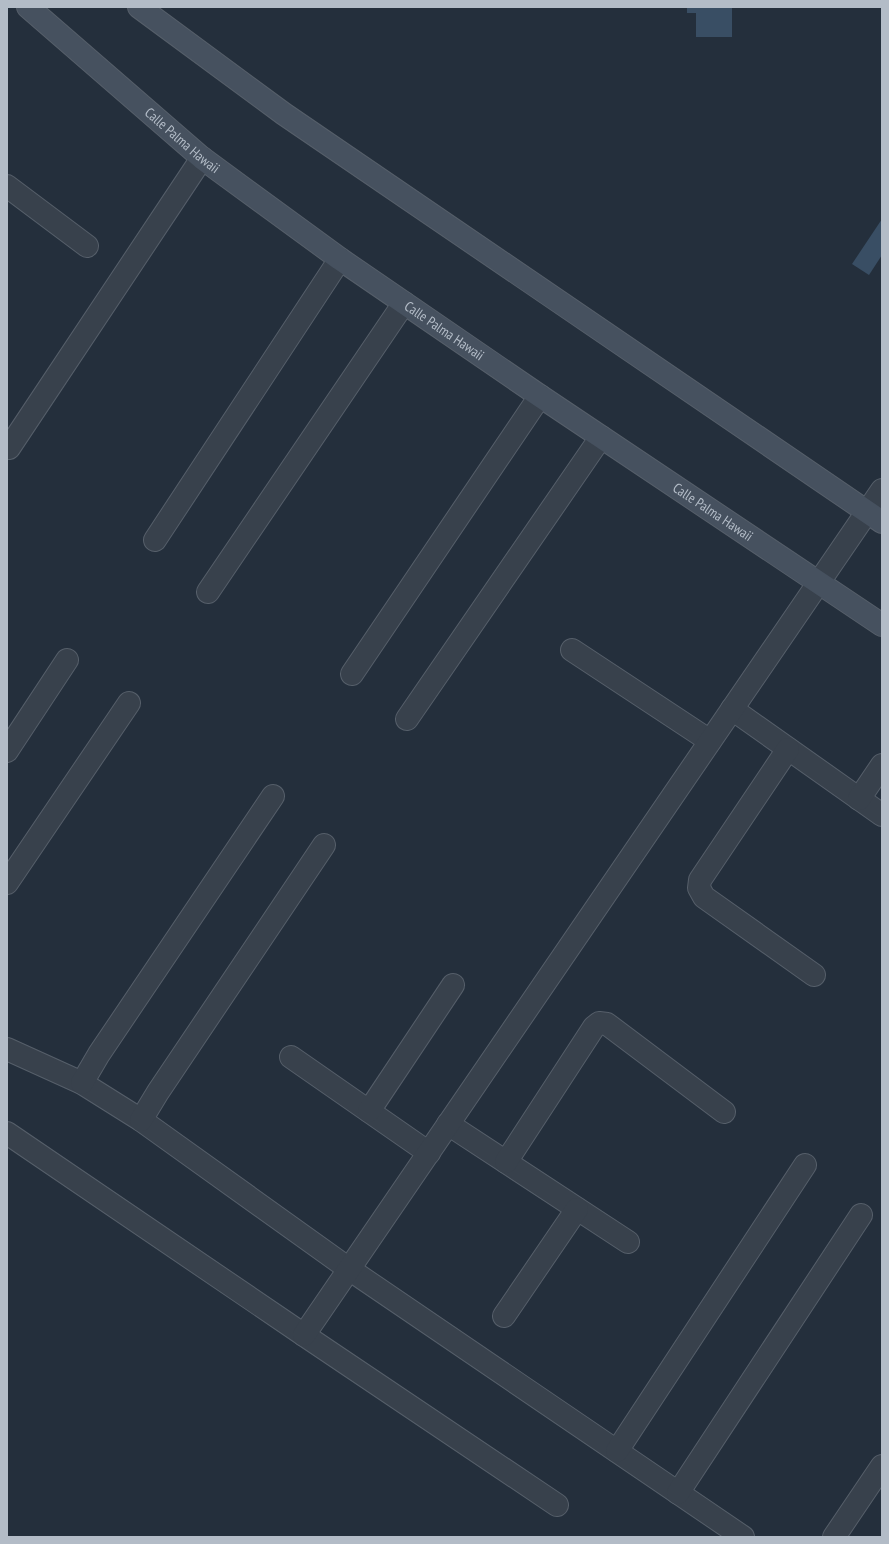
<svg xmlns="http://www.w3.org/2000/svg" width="889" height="1544" font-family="'PT Sans Narrow',sans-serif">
<rect width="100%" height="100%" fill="#242f3c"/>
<g fill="#394e64">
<polygon points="687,7 732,8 732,37 696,37 696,13 687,13"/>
<polygon points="882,219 882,255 869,275 852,264"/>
</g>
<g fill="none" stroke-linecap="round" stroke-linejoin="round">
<g stroke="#565f6a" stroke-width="24">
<g id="street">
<polyline points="7,186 87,246"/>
<polyline points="9,448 202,158"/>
<polyline points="155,540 340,259"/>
<polyline points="208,592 404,303"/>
<polyline points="572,650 710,741"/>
<polyline points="352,674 540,396"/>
<polyline points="732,709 882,815"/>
<polyline points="407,719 601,437"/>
<polyline points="788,749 700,880 699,888 704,897 814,975"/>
<polyline points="7,751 67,660"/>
<polyline points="859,799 882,765"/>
<polyline points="7,883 129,703"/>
<polyline points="7,1049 82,1083 141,1120 349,1269 743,1537"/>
<polyline points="291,1057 429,1153"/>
<polyline points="82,1083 99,1054 273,796"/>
<polyline points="369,1111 453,985"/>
<polyline points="141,1120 158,1092 324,845"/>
<polyline points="448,1124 628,1242"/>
<polyline points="7,1133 304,1335 557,1505"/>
<polyline points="506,1162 594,1027 599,1023 607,1024 724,1112"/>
<polyline points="504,1316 577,1209"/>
<polyline points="304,1335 882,490"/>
<polyline points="617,1451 805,1165"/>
<polyline points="678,1493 861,1215"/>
<polyline points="834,1537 882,1466"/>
</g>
</g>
<g stroke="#565f6a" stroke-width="24">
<g id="secondary">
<path id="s1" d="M28,7l174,151 138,101 200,137 342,229"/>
<polyline points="139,7 284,114 882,522"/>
</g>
</g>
<use href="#street" stroke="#38414c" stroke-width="22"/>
<use href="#secondary" stroke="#46515f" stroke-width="22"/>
</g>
<g text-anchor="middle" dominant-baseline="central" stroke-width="3.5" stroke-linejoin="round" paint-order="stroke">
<g font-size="14" fill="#b3bcc7" stroke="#1d2631">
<text stroke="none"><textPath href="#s1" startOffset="204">Calle Palma Hawaii</textPath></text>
<text stroke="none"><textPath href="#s1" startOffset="528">Calle Palma Hawaii</textPath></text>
<text stroke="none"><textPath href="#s1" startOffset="852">Calle Palma Hawaii</textPath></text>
</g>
</g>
<rect width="889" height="1544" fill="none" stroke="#b3bcc7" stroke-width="16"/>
</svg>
